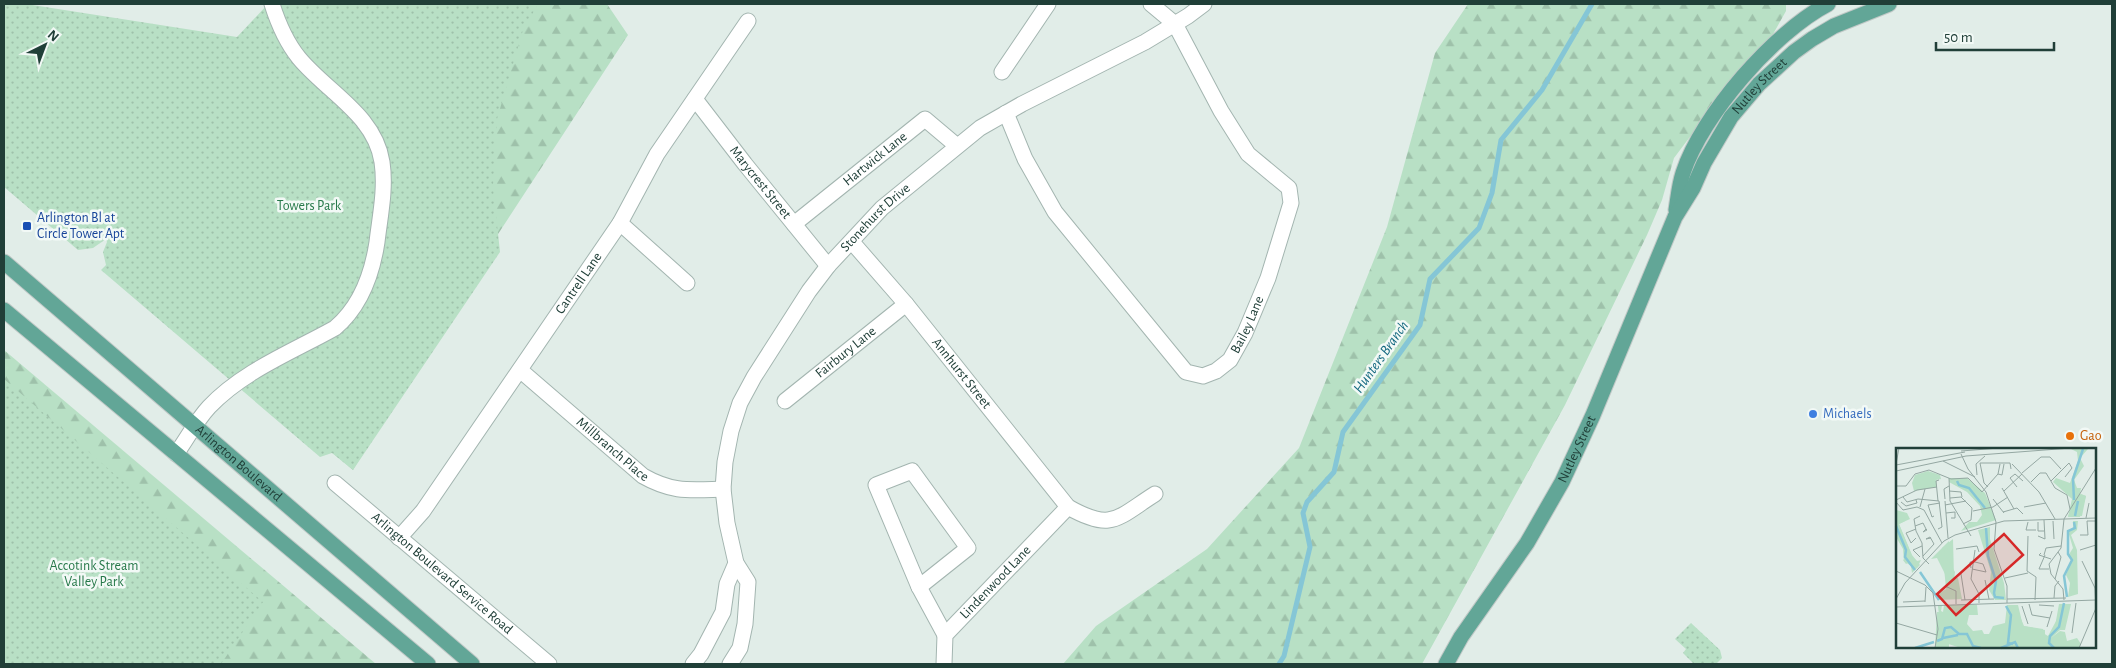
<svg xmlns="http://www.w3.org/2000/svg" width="2116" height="668" font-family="'Alegreya Sans',sans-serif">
<defs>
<pattern id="forest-firs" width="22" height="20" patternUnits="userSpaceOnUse" patternTransform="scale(1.25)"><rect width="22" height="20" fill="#b8e0c5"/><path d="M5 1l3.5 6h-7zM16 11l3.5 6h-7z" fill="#9ec1aa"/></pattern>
<pattern id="park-dots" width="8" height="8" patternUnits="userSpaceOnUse" patternTransform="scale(1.25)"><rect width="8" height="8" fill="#b8e0c5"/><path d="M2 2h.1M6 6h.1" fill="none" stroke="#9ec1aa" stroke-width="1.8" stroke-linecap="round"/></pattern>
</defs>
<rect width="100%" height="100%" fill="#e1ede8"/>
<g fill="url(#forest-firs)">
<polygon points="290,4 607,4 628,35 468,280 353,470 226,363"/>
<polygon points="1468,4 1786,4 1786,11 1768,43 1717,101 1674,158 1662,200 1647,235 1565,405 1422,664 1063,664 1096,626 1207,549 1299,448 1387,227 1435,53"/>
<polygon points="4,350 376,664 4,664"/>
</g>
<g fill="url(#park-dots)">
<polygon points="4,4 26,4 237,37 268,4 538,4 523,30 497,119 493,187 500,252 353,470 332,453 320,457 101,270 106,265 103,252 107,242 106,239 93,248 78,250 4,187"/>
<polygon points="4,379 263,602 221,664 4,664"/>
<polygon points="1691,623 1720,650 1722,658 1716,664 1694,664 1683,653 1686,649 1675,639"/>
</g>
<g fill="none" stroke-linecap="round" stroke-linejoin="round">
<polyline stroke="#85c6d6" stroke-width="5" points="1279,664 1284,656 1310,547 1303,513 1307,502 1334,472 1343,432 1420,325 1430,279 1479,228 1492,193 1501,140 1542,90 1592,4"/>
<g stroke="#a3b5b0" stroke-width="17">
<g id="minor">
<polyline points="1002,72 1048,4"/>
<path id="s1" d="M695,99l50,65 83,102"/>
<path id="s2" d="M1006,113l19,46 30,53 131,160 17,4 13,-5 14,-11 15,-27 23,-55 23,-75 -2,-15 -41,-34 -27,-43 -46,-87 -24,-20"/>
<polyline points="620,223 687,283"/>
<path id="s3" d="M794,224l131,-105 32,27"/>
<path id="s4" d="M852,242l54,62 162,203c44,25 49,11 87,-13"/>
<path id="s5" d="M520,370l123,106c30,17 47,14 80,13"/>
<path id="s6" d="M785,401l121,-97"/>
<path d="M176,454c11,-15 20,-33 33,-47 34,-36 83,-55 126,-79 26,-22 37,-53 42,-86 3,-26 9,-53 5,-80 -7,-47 -55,-70 -83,-104 -13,-16 -21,-35 -27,-54"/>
<polygon points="912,471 968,548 919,587 876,485"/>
<path id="s7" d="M335,483l214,181"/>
<path id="s8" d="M399,538l24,-27 197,-288 37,-69 91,-133"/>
<polyline points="919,587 945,635"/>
<polyline points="693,664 701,654 723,612 727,584 736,563"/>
<path id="s9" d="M730,664l10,-16 5,-24 3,-42 -12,-19 -9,-40 -4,-34 2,-27 6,-31 9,-28 14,-26 55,-86 19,-25 54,-58 98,-80 42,-24 123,-62 43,-26 16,-12"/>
<path id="s10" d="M944,664l1,-29 123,-128"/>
</g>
</g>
<g stroke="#c1c9c7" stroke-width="17">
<g id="major">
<path d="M1676,210c2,-12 3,-25 7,-37 19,-58 91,-141 145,-169"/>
<path id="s11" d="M4,262l468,402"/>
<polyline points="4,310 428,664"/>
<path id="s12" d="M1446,664l15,-27 66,-94 35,-61 31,-67 82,-198 18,-29 11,-25 27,-46 28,-33 35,-32 18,-13 22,-13 55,-22"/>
</g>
</g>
<use href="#minor" stroke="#fff" stroke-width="15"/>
<use href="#major" stroke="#62a697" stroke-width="15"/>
</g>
<rect fill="#1a4fb4" stroke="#f2f9f6" stroke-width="2" x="22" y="221" width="10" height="10" rx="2.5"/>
<circle fill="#3f7fe0" stroke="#f2f9f6" stroke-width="2" cx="1813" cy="414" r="5"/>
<circle fill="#e8710a" stroke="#f2f9f6" stroke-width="2" cx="2070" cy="436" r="5"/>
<g text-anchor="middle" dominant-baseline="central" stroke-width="5" stroke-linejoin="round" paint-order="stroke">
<g font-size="14" fill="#203f38" stroke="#f2f9f6">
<text stroke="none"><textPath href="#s12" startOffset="661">Nutley Street</textPath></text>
<text stroke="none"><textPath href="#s3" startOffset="104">Hartwick Lane</textPath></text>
<text stroke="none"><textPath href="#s1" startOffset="106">Marycrest Street</textPath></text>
<text stroke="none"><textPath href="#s9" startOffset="502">Stonehurst Drive</textPath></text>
<text stroke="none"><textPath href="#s8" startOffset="312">Cantrell Lane</textPath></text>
<text stroke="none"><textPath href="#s2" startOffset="406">Bailey Lane</textPath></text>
<text stroke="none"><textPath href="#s6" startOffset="78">Fairbury Lane</textPath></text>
<text stroke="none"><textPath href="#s4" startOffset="171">Annhurst Street</textPath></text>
<text stroke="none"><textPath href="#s5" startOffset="122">Millbranch Place</textPath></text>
<text stroke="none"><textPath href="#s12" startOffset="252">Nutley Street</textPath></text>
<text stroke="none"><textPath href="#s11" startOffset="309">Arlington Boulevard</textPath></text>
<text stroke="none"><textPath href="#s7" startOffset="140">Arlington Boulevard Service Road</textPath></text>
<text stroke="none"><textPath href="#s10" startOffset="102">Lindenwood Lane</textPath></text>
</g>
<g font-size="14" fill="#27794a" stroke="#f2f9f6">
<text x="309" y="206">Towers Park</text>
<text x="94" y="566">Accotink Stream<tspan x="94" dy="16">Valley Park</tspan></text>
</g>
<g font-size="14" fill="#164399" stroke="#f2f9f6" text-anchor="start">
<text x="37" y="218">Arlington Bl at<tspan x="37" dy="16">Circle Tower Apt</tspan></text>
</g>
<g font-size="14" fill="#366cbe" stroke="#f2f9f6" text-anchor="start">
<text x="1823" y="414">Michaels</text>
</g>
<g font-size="14" fill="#c56008" stroke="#f2f9f6" text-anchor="start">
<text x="2080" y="436">Gao</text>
</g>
<g font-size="15" font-style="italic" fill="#156980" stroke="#f2f9f6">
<text transform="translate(1381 357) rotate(-55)">Hunters Branch</text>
</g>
</g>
<g transform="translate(1896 448)">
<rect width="200" height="200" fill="#e1ede8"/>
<path d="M32,23l12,4 1,4 -5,1 1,7 -23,4 -2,-8 3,-8z" fill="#b8e0c5"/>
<path d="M175,1h17l-8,9 4,8 -10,14 3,8h4l-1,6 6,2 -6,21h-12l4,-18 -19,-17 3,-4 14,5 8,-22 -1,-9zM0,62l11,3 3,6 -11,5 13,31 8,10 -8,8 -1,-7 -7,-5 -1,-12 -7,-12zM94,79v12l14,44 2,17h-11l-6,-10 2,-18 -13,-42zM57,91l1,38 4,1 4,21 -16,-11 -4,-40zM163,156h12l-6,26h-5l-9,8 9,-7 5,1 2,9 10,-3 4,6 -2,4h-118l-19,-6 -4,-36 4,-1 -1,6 2,1 1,-7h33l1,10h-9l-2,9 6,7 9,-1 2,4h5l4,-8 12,-3 2,-18h11l5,21 22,4v6l3,1 7,-11z" fill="#b8e0c5"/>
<path d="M53,30h18l18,15 11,27 -35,11 8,-9h8l5,-7 -2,-9 -13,-14 -18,-10zM185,46l5,2 -4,20h-14zM0,62l9,11 -6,3 13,32 5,5 4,-1 -4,8 -4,-8 -7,4 -3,-4 7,-5 -14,-22zM177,73h5l-1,9 -6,5 6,15 1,44 -10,3 2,-14 -4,-8 6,-16 -4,-3 5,-8 -5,-17 5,-3zM53,93v7l-6,4 12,20 -1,8 8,19 -24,1 -2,-5 10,-6v-13l-9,-18 -6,1zM113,157h6l9,21 19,3v4l5,3 14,-26 -3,17 -9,12 10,9h-61l7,-2zM48,158h18l4,28 -17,-8v22h-14l2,-36h7z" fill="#b8e0c5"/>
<path fill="none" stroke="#85c6d6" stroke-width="2.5" d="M61,33l2,4 10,3 16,20M178,52l-1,-21 10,-30M179,68l3,-15M0,78l10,24 -1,7 10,13M90,80l2,28 8,25 -2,12 1,4 9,1M24,124l19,28M171,149l-3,-21 8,-16 -4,-6v-23l7,-3 -1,-6M110,158l5,9 -3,28 5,1M47,190l15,-3M41,193l5,-2 3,-11 6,-1 8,7h8l6,12 8,2M19,200l19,-6M105,200l14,-6 3,6M158,200l-5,-5 1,-7 9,-9 5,-24"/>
<path fill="none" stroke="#94a7a2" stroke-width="1" d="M65,3l38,-3M65,6l7,15 18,23 10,30 -2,27 13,37v17M47,13l32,16M0,16l3,-16M116,16l27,28 16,27M0,17l69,-13M0,23l70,-15 105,-8M126,25l19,-16h9l11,12M102,26l4,1 2,-11M81,27l-1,-11 9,-8M53,30l1,23 21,35M155,33l18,-18 3,5 -7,9M135,34l9,-9h6l9,15 12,7 3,14M0,38h10l9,-12 14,-4 22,9 17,-1 14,14 16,-18 2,-10M92,39l-4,-4 -4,-20h30l1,6M121,39l-7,-9 5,-4 8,7M106,40l12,21M53,43l12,1 1,5M108,43l18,-17M7,49l4,5 11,-3 21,2 3,26 -4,2M54,50l11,-1 11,11 -1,12 -8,4M49,51l-1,-10 5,-3M97,51l11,14M0,52l21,-10 20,-3M42,53l-2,-20 3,-1M49,53l3,37M0,54l7,8 14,-3 7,3 18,33M5,54l5,4 11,-3 -1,-3M49,57l21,-4M24,59l5,-18M128,59l22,-4M77,63l20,-4 15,-10M107,64l14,-4 6,6M50,65l9,-1v6h-4M24,68l-6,3 2,12 6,12 1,15 6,6M38,68l-2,1 -4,-12 12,-2M190,70l3,-15M157,73l1,18M132,74l-2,8h10M142,74v9h6M19,78l8,-3 3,6 1,1 -4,2 3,-3M20,81l-10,4 5,10 5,-5M184,87h8l-1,-14h9M132,88l-1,35 9,6M142,88l7,3 -1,-19M60,101l21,-3 2,6M79,102l-4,29 8,15v9M184,102l16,-5M145,105l-2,2 12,4M148,107l2,-7 15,-2M149,107l-6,14h10M27,108l11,-12 -4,-7 -4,2 5,-1M24,109l-7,-7 9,-4M75,120l-1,-6h5l8,2 3,8 -14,-3M0,123l29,14 8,8 5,36 -3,19M65,126l4,26M109,130l23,-5M159,131l6,-22 -3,-5M89,132l4,19M49,138l11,5v13M158,150l1,-12 4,-5M0,151l9,-16 39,-42 11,-6 49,-14 92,-3M111,151l59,-1M65,152l33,-1M139,152l1,-23M168,152l-1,-11 -12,-15 -2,-10 12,-16 3,-29 32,-51M7,154l22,-1M29,154l1,-15M133,156l3,11 18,3M143,157l15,1M126,158l6,18M0,159l200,-7M0,175l41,12M151,179l5,-16M176,185l4,-30M183,200l17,-40 -1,-20 -13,-27"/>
<path fill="#d62828" fill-opacity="0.15" stroke="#d62828" stroke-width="2.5" d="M108,86l19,21 -67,60 -19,-21z"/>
<rect width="200" height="200" fill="none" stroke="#203f38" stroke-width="2.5"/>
</g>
<rect width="2116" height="668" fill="none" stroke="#203f38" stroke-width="10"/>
<g transform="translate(45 45) rotate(42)" stroke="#f2f9f6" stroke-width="4" paint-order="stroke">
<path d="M0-4L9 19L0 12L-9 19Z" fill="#203f38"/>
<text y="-8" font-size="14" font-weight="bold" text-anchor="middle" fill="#203f38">N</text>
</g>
<path d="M1936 42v8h118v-8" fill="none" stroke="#203f38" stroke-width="2.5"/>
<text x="1944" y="42" font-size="15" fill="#203f38" stroke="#f2f9f6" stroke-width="4" paint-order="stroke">50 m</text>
</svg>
